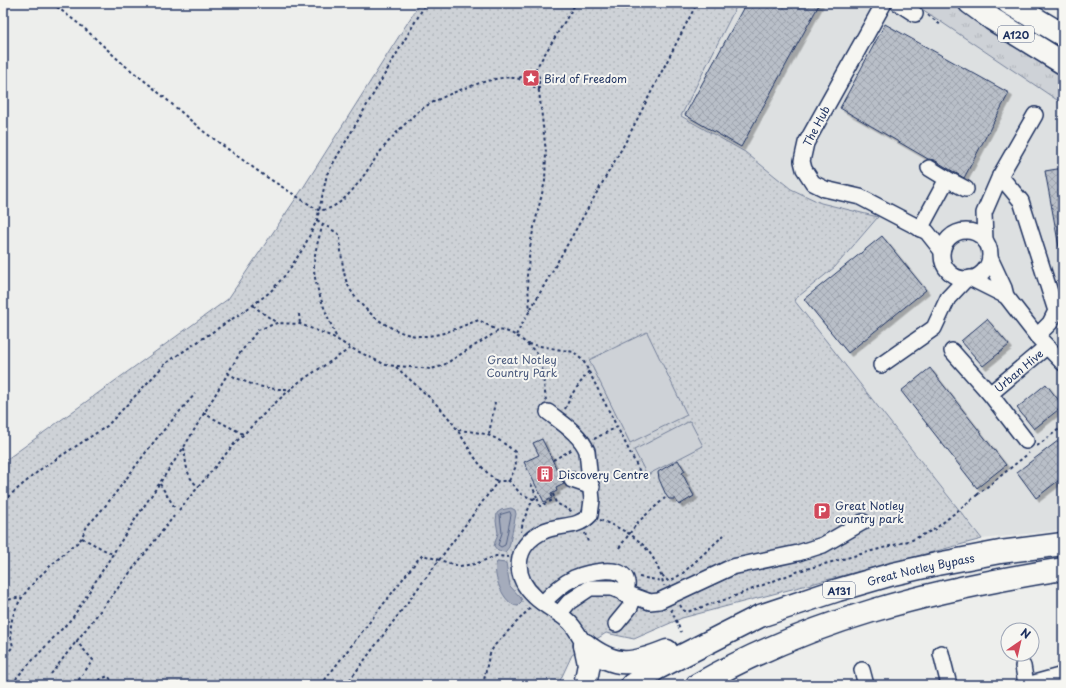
<svg xmlns="http://www.w3.org/2000/svg" width="1066" height="688" font-family="'Playpen Sans',sans-serif">
<defs>
<pattern id="grass-tufts" width="24" height="20" patternUnits="userSpaceOnUse"><rect width="24" height="20" fill="#ced2d7"/><path d="M3 7l-1-3M5 7V3M7 7l1-3M15 17l-1-3M17 17v-4M19 17l1-3" fill="none" stroke="#b0b5bb"/></pattern>
<pattern id="park-dots" width="8" height="8" patternUnits="userSpaceOnUse"><rect width="8" height="8" fill="#ced2d7"/><path d="M2 2h.1M6 6h.1" fill="none" stroke="#b0b5bb" stroke-width="1.8" stroke-linecap="round"/></pattern>
<pattern id="building-cross-hatch" width="8" height="8" patternUnits="userSpaceOnUse"><rect width="8" height="8" fill="#b9bfc8"/><path d="M0 0l8 8M0 8l8-8" fill="none" stroke="#9ea4ae"/></pattern>
<filter id="shadow"><feDropShadow dx="3.5" dy="3.5" stdDeviation="0" flood-color="#0004"/></filter>
</defs>
<rect width="100%" height="100%" fill="#edeeec"/>
<filter id="ink" filterUnits="userSpaceOnUse"><feTurbulence type="fractalNoise" baseFrequency=".025" numOctaves="2"/><feDisplacementMap in="SourceGraphic" scale="8" xChannelSelector="R" yChannelSelector="G"/><feConvolveMatrix kernelMatrix="1 2 1 2 8 2 1 2 1" color-interpolation-filters="sRGB"/></filter>
<g filter="url(#ink)">
<polygon fill="#dde0e1" points="738,3 953,3 1063,89 1063,530 982,539 794,300 835,267 878,217 821,203 791,189 745,152 681,116"/>
<polygon fill="url(#grass-tufts)" stroke="#74809a" points="913,3 954,3 1063,74 1063,104"/>
<polygon fill="url(#park-dots)" stroke="#74809a" points="420,3 738,3 681,116 745,152 791,189 821,203 878,217 835,267 794,300 982,539 682,618 634,639 606,633 572,655 558,685 3,685 3,462 228,299 303,188"/>
<g fill="#ced2d7" stroke="#74809a">
<polygon points="647,332 687,415 630,443 589,360"/>
<polygon points="690,421 703,446 647,475 634,450"/>
</g>
<g fill="#a5acbc" stroke="#6e7a96">
<polygon points="511,508 515,510 516,514 509,547 505,552 498,551 494,546 498,533 496,521 497,513 501,510"/>
<path d="M497,562l9,1 4,23 11,12 1,4 -4,4c-14,0 -27,-33 -21,-44z"/>
</g>
<g fill="none" stroke-linecap="round" stroke-linejoin="round">
<polygon stroke="#526184" stroke-width="1" points="510,512 511,515 505,545 501,547 498,545 502,533 500,515"/>
</g>
<g fill="url(#building-cross-hatch)" stroke="#1b2f5e" filter="url(#shadow)">
<polygon points="746,3 820,3 741,147 685,115"/>
<polygon points="885,24 1009,93 964,178 934,160 928,159 840,108"/>
<polygon points="1063,168 1063,247 1059,247 1045,171"/>
<polygon points="882,236 926,290 848,353 804,299"/>
<polygon points="987,319 1009,345 983,366 961,341"/>
<polygon points="930,368 1006,465 977,488 901,391"/>
<polygon points="1046,384 1063,406 1034,429 1017,408"/>
<polygon points="1063,437 1063,477 1036,498 1017,472"/>
<polygon points="542,439 564,484 556,488 557,491 551,494 552,498 544,502 524,462 539,455 533,443"/>
<polygon points="678,460 685,471 682,473 694,496 679,505 675,499 669,499 666,495 659,479 658,472"/>
</g>
<g fill="none" stroke-linecap="round" stroke-linejoin="round">
<g stroke="#1b2f5e" stroke-width="18">
<g id="minor">
<polyline points="884,3 806,143 802,161 804,169 813,183 825,189 860,197 927,232 942,251"/>
<polyline points="898,3 915,14"/>
<polyline points="929,168 947,179"/>
<polyline points="1000,176 1021,201 1056,311 1050,323 1037,336"/>
<polyline points="920,229 947,179 966,189"/>
<circle cx="966" cy="255" r="24"/>
<polyline points="985,241 984,213 1000,176 1035,115"/>
<polyline points="990,258 1004,288 1006,296 1037,336 1063,363"/>
<polyline points="970,278 1006,296"/>
<polyline points="952,351 990,394 1026,441"/>
<polyline points="881,365 934,328 948,298 966,279"/>
<path id="s1" d="M990,394l56,-47"/>
<path d="M548,412c14,11 32,22 39,39l5,49 -2,15c-14,15 -32,8 -48,17 -28,14 -30,44 -7,65 9,9 22,14 32,23 7,5 13,17 18,25"/>
<polyline points="572,480 592,487"/>
<path d="M543,603c9,-10 19,-19 31,-25 12,-5 49,-15 53,4 1,4 -1,9 -2,13"/>
<polyline points="559,614 569,602 590,588 612,588 650,602 659,601 732,567 798,553 823,545 863,522"/>
<polyline points="616,624 630,607 634,597"/>
<polyline points="941,653 949,685"/>
<polyline points="1023,666 1026,684"/>
<polyline points="862,670 866,685"/>
<polyline points="1027,685 1063,675"/>
</g>
</g>
<g stroke="#1b2f5e" stroke-width="25">
<g id="highway">
<polyline points="970,3 992,19 1063,63"/>
<polyline points="1009,3 1063,35"/>
<path d="M585,645c31,24 47,20 82,6"/>
<polyline points="585,645 589,664 585,685"/>
<path id="s2" d="M632,685l24,-16 104,-53 78,-26 55,-16 44,-10 63,-12 63,-8"/>
<path d="M697,685c112,-65 239,-96 366,-116"/>
</g>
</g>
<g stroke="#1b2f5e" stroke-width="2" stroke-dasharray="3 3" stroke-linecap="butt">
<path d="M52,3l32,25 39,36 28,22 52,45 59,43 56,36c26,2 48,-39 62,-58 10,-13 23,-26 35,-38 15,-13 46,-25 65,-31 25,-7 38,-10 59,8l7,61 -1,29 -14,59 -4,36 3,35"/>
<polyline points="928,15 942,26"/>
<polyline points="535,70 539,77 539,91"/>
<polyline points="519,78 535,70 576,3"/>
<path d="M317,220l23,15c0,11 3,39 7,48 11,26 48,55 77,53 19,0 37,-10 55,-16l19,11"/>
<path d="M323,224c-4,14 -9,28 -9,43 0,21 15,52 23,72"/>
<polyline points="253,305 260,311 277,323"/>
<polyline points="299,314 300,324"/>
<polyline points="516,335 625,143 697,3"/>
<polyline points="528,344 574,352 584,362 640,472"/>
<path d="M396,367c17,16 36,31 51,49 18,21 27,49 50,65"/>
<path d="M227,373c22,12 39,17 64,16"/>
<polyline points="565,409 572,394 589,371"/>
<polyline points="203,413 243,434"/>
<path d="M458,430c28,3 35,4 57,22l1,14 -7,15"/>
<polyline points="489,434 495,402"/>
<polyline points="594,439 617,427"/>
<polyline points="1037,446 1063,426"/>
<path d="M184,448c2,14 2,30 14,38"/>
<polyline points="553,460 573,449"/>
<polyline points="160,484 175,508"/>
<polyline points="531,484 537,497"/>
<polyline points="553,494 556,503 573,512"/>
<polyline points="977,495 1029,453"/>
<polyline points="533,499 537,497 540,506 555,499"/>
<polyline points="3,501 41,469 107,426 166,363 253,305 270,292 287,273 304,247 317,220 327,174 426,3"/>
<polyline points="179,510 235,443 275,403 299,382 351,348"/>
<path d="M600,520c36,14 54,27 64,66"/>
<polyline points="585,533 588,542"/>
<polyline points="82,538 114,555"/>
<polyline points="619,548 638,522 665,498"/>
<polyline points="662,575 670,583"/>
<polyline points="639,577 663,581"/>
<polyline points="672,580 683,573 725,534"/>
<polyline points="3,601 21,597"/>
<polyline points="680,605 683,610 687,612 727,599 799,571 912,540 935,529 977,495 976,494"/>
<polyline points="671,609 681,632"/>
<path d="M3,660l10,-14c-13,-42 32,-74 59,-100 12,-5 10,-15 18,-23 23,-24 42,-53 63,-80 13,-16 28,-33 42,-49"/>
<polyline points="51,674 174,516"/>
<polyline points="3,677 15,683"/>
<path d="M14,685l3,-8 56,-60 55,-87 56,-83 56,-94 18,-23 19,-7 23,1 33,13 18,11 35,17 45,4 11,-3 56,-35c12,-4 36,17 43,28l5,42"/>
<polyline points="75,685 93,660 76,641"/>
<polyline points="95,685 99,680 108,676 115,685"/>
<polyline points="321,685 419,558 423,555 459,566 475,564 496,556 509,557"/>
<polyline points="346,685 498,481 509,481 521,494 533,499 523,521 521,532"/>
<polyline points="483,685 489,656 494,646 530,608"/>
</g>
<use href="#minor" stroke="#f6f6f2" stroke-width="15"/>
<use href="#highway" stroke="#f6f6f2" stroke-width="22"/>
</g>
</g>
<defs>
<g id="sight-square" transform="scale(0.9)"><rect x="-9" y="-9" width="18" height="18" rx="4" fill="#d1495b" stroke="#f6f6f2"/><path d="M0-6L1.8-2.2L6-1.7L2.9 1.2L3.7 5.4L0 3.3L-3.7 5.4L-2.9 1.2L-6-1.7L-1.8-2.2Z" fill="#fff"/></g>
<g id="building-square" transform="scale(0.9)"><rect x="-9" y="-9" width="18" height="18" rx="4" fill="#d1495b" stroke="#f6f6f2"/><path d="M-4-6H4V6H1V3H-1V6H-4ZM-2.5-4.3h1.7v1.8h-1.7ZM.8-4.3h1.7v1.8H.8ZM-2.5-1h1.7V.8h-1.7ZM.8-1h1.7V.8H.8Z" fill="#fff"/></g>
<g id="parking-square" transform="scale(0.9)"><rect x="-9" y="-9" width="18" height="18" rx="4" fill="#d1495b" stroke="#f6f6f2"/><path d="M-3.5-5.5H1a3.5 3.5 0 0 1 0 7H-1V5.5H-3.5ZM-1-3.4V-.6H.8a1.4 1.4 0 0 0 0-2.8Z" fill="#fff"/></g>
</defs>
<g fill-rule="evenodd">
<use href="#sight-square" x="531" y="78"/>
<use href="#building-square" x="545" y="474"/>
<use href="#parking-square" x="822" y="511"/>
</g>
<g text-anchor="middle" dominant-baseline="central" stroke-width="4" stroke-linejoin="round" paint-order="stroke">
<g fill="#f6f6f2" stroke="#5d6b8a" stroke-width="1">
<rect x="998" y="26" width="36" height="16" rx="3"/>
<rect x="823" y="582" width="32" height="16" rx="3"/>
</g>
<g font-size="10" font-weight="bold" fill="#1b2f5e">
<text x="1016" y="34">A120</text>
<text x="839" y="590">A131</text>
</g>
<g font-size="11" fill="#1b2f5e" stroke="#f6f6f2" text-anchor="start">
<text x="544" y="78">Bird of Freedom</text>
<text x="558" y="474">Discovery Centre</text>
<text x="835" y="505">Great Notley<tspan x="835" dy="13">country park</tspan></text>
</g>
<g font-size="11" fill="#1b2f5e" stroke="#f6f6f2">
<text transform="translate(816 126) rotate(-62)">The Hub</text>
<text stroke="none"><textPath href="#s1" startOffset="37">Urban Hive</textPath></text>
<text stroke="none"><textPath href="#s2" startOffset="313">Great Notley Bypass</textPath></text>
</g>
<g font-size="11" fill="#48587c" stroke="#f6f6f2">
<text x="522" y="359">Great Notley<tspan x="522" dy="13">Country Park</tspan></text>
</g>
</g>
<rect width="1066" height="688" fill="none" stroke="#f6f6f2" stroke-width="16"/>
<rect x="8" y="8" width="1050" height="672" fill="none" stroke="#1b2f5e" stroke-width="1.5" filter="url(#ink)"/>
<g transform="translate(1020 642) rotate(34)"><circle r="19" fill="#f6f6f2" stroke="#9ea6b7"/>
<path d="M0-3L7 15L0 10L-7 15Z" fill="#d1495b"/>
<text y="-6" font-size="11" font-weight="bold" text-anchor="middle" fill="#1b2f5e">N</text>
</g>
</svg>
